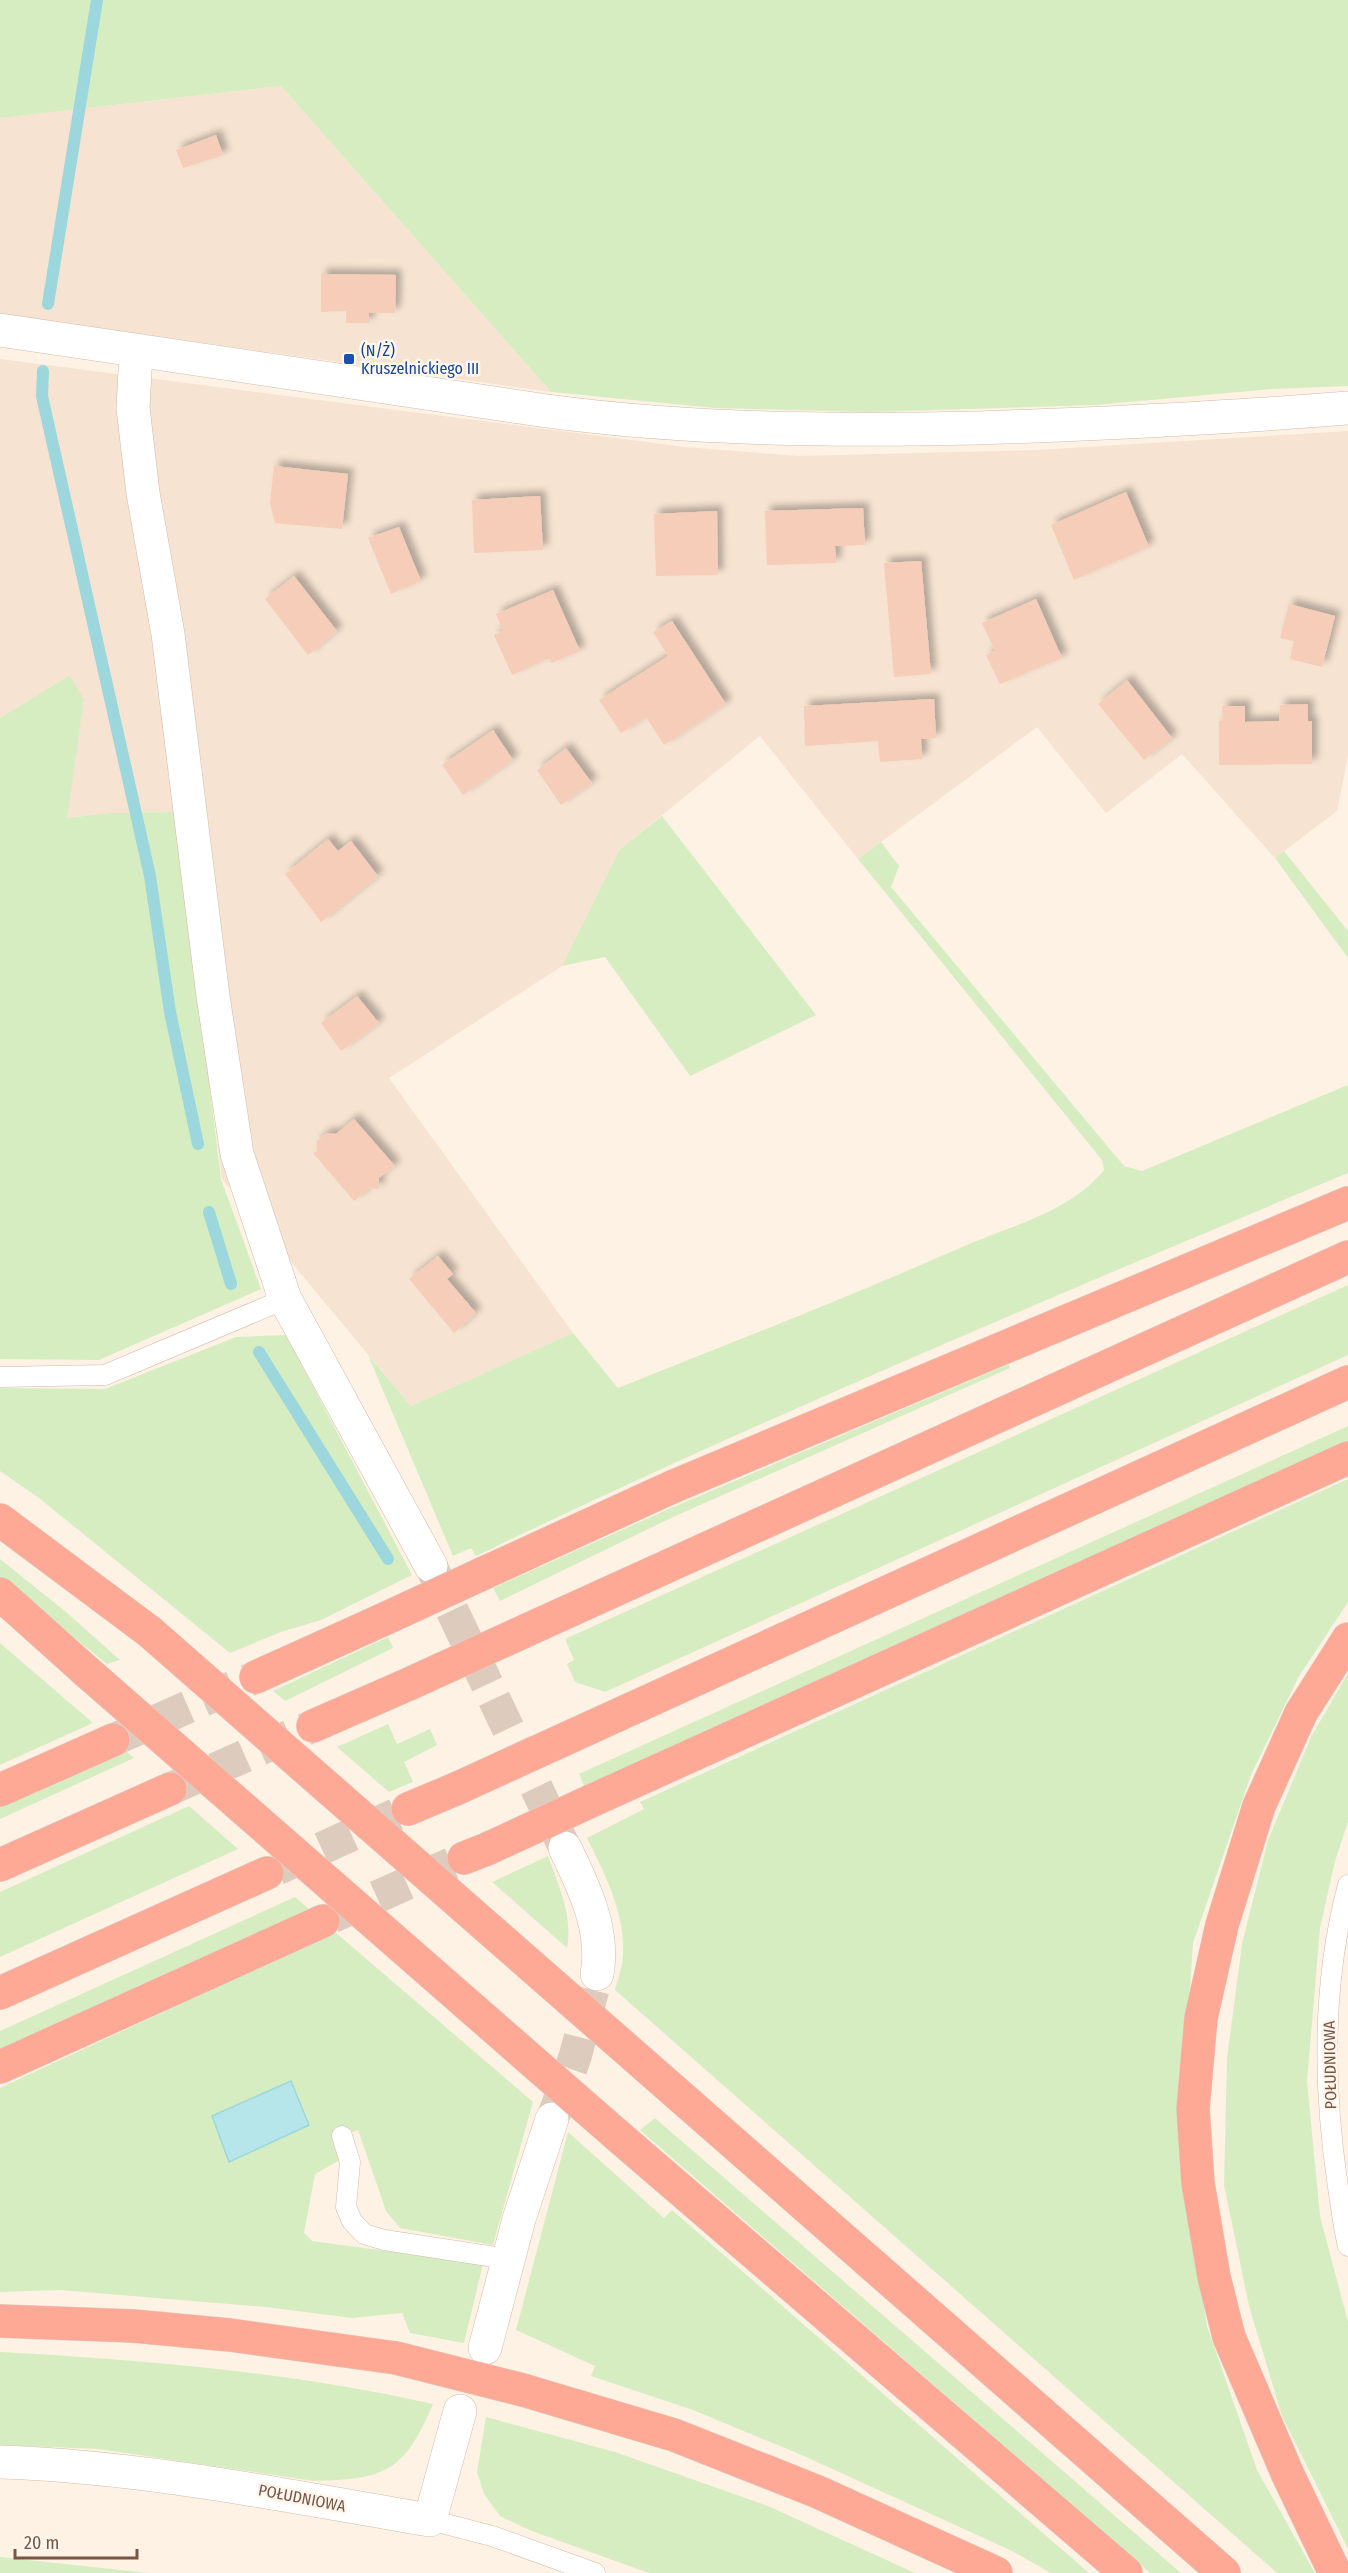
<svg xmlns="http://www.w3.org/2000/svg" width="1348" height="2573" font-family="'Fira Sans Condensed',sans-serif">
<defs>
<filter id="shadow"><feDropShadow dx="5.5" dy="-5.5" stdDeviation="3" flood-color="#0004"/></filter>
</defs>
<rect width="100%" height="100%" fill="#fef2e4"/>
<g fill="#f6e3d1">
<polygon points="281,86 551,392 0,314 0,118"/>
<polygon points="0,359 685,447 798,456 1036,450 1348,431 1348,756 1337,811 1275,858 1182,754 1106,813 1037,727 858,859 760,736 620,849 562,966 389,1078 573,1333 411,1406 222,1179 176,812 109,813 66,818 84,701 70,675 0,718"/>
</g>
<g fill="#d6edc1">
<polygon points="0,0 1348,0 1348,386 1272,389 1096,405 870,412 715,408 551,392 281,86 0,118"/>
<polygon points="70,675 84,700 67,818 109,813 176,812 221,1179 261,1289 99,1360 0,1359 0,718"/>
<polygon points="662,816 816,1015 690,1076 605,957 562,966 620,849"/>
<path d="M881,842l18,24 -8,21 233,279 18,5 206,-86v88c-293,123 -586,245 -872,383l-5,-8 -18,8 -85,-201 43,51 162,-73 45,55c118,-47 236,-93 351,-144 46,-19 103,-34 135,-74l-2,-10 -244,-301z"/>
<polygon points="1284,851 1348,931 1348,958 1275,858"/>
<polygon points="1348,1285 1348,1355 605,1692 575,1682 567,1664 574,1660 565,1639"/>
<polygon points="286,1335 412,1575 321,1620 281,1632 230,1653 39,1498 0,1471 0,1388 105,1389 236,1337"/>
<polygon points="1009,1364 1010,1368 673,1517 500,1601 493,1588 671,1508"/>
<polygon points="1348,1426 1348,1443 585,1788 579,1774"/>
<path d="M1348,1479v123l-50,76 -47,97 -58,168 -9,131 2,122 21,130 50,144 58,103h-38l-662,-583c3,-12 8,-25 8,-37 2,-40 -19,-81 -36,-115l57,-29 -4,-7z"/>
<polygon points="0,1559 66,1612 120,1660 107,1664 0,1577"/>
<polygon points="388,1637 393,1648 285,1701 273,1691"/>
<polygon points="0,1643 93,1723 0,1765"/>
<polygon points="1348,1673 1348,1822 1335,1861 1320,1928 1307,2081 1320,2216 1348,2322 1348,2549 1282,2416 1249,2306 1224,2185 1227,2058 1242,1944 1268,1840 1311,1737"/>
<polygon points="388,1724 397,1744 430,1729 437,1745 404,1762 413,1782 389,1792 337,1747"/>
<polygon points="122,1748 134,1758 0,1819 0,1803"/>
<polygon points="189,1806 238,1849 0,1957 0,1892"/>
<path d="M548,1856c11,31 25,59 19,92l-75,-66z"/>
<polygon points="295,1897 309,1909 0,2049 0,2031"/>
<polygon points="335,1932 533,2102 493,2245 400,2228 386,2211 358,2130 342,2136 340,2160 315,2174 304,2233 312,2241 483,2264 464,2343 410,2333 402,2313 352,2318 266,2307 60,2290 0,2292 0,2088"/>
<polygon points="655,2118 1181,2573 1150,2573 640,2130"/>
<polygon points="568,2132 664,2218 672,2210 1089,2573 1051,2573 1012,2551 804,2456 693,2410 591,2376 595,2366 516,2330"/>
<path d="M0,2352c145,8 291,20 433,52 -29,68 -47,75 -119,77l-215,-32 -99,-4z"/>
<polygon points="486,2417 615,2452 768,2506 915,2573 649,2573 529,2530 500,2516 484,2494 477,2472"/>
<polygon points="0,2557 149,2573 0,2573"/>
</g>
<polygon fill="#b6e6ea" stroke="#9bd7dc" stroke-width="1.5" points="291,2081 309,2125 229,2162 212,2116"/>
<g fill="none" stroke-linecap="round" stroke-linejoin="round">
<g stroke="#9bd7dc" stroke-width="12">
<polyline points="48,304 97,0"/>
<polyline points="43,371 42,396 150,876 170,1012 198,1144"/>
<polyline points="209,1212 231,1284"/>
<polyline points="259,1352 388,1559"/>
</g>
</g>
<g fill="#f6cdb9" filter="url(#shadow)">
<polygon points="216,135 223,155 183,168 176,150"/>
<polygon points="321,274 396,275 395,313 369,313 369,323 346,323 346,311 321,312"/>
<polygon points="274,466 348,474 342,529 275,523 270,503"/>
<polygon points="1126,492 1149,547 1074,580 1051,525"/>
<polygon points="540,496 543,550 474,553 472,500"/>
<polygon points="863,508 865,545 835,546 836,563 767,565 765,511"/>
<polygon points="717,511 718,575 656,576 654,514"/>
<polygon points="399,527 421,581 391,594 368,538"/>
<polygon points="921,561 931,674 894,677 884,563"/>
<polygon points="294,576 337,631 308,655 265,599"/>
<polygon points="553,590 580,651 551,663 549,658 512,675 494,635 503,631 496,614"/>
<polygon points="1036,599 1062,658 1000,684 986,655 995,651 982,623"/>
<polygon points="1289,604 1335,616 1322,667 1290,659 1294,641 1280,638"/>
<polygon points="672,621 726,704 664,745 646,717 621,733 599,700 668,656 653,632"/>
<polygon points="1127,680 1172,738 1144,760 1098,704"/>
<polygon points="934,699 936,738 921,739 922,759 880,762 878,741 805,746 804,706"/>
<polygon points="1308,704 1308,721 1312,721 1312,764 1219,765 1219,721 1223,721 1222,706 1245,706 1245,722 1279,721 1280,705"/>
<polygon points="493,730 513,760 463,795 442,765"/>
<polygon points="566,748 592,783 561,805 537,770"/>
<polygon points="328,839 338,851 351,841 378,876 321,922 285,874"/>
<polygon points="357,996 379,1023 341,1051 321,1023"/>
<polygon points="354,1119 395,1166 379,1178 379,1189 369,1188 354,1201 313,1153 317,1151 317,1141 327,1133 336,1134"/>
<polygon points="438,1256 453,1274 447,1279 476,1313 454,1333 409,1279"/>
</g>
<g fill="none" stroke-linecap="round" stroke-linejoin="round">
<g stroke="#ddcbbd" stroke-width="33" stroke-dasharray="33 16" stroke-linecap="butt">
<polyline points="431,1566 563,1844"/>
<polyline points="554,2115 575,2057 597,1974"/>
</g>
<g stroke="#ddcbbd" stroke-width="33" stroke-dasharray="33 16" stroke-linecap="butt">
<polyline points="113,1740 256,1677"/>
<polyline points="170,1789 313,1726"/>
<polyline points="277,1869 408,1809"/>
<polyline points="332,1917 464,1858"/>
</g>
<g stroke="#d3baab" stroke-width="21">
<g id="lane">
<polyline points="0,1377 105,1375 285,1299"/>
<path d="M1348,1885c-26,97 -25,202 -10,302 3,19 5,39 10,59"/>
<polyline points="342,2136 350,2162 346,2207 352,2221 364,2234 384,2240 508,2259"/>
<polyline points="430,2520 492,2536 595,2573"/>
</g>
</g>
<g stroke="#d3baab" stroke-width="34">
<g id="street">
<path d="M0,330l547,81c143,19 286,20 430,17 124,-4 247,-10 371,-20"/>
<polyline points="136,352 133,408 143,493 168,634 213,996 237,1154 285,1299 431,1566"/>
<path d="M565,1848c19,39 40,82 32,126"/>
<polyline points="485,2348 519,2219 552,2119"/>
<path d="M0,2462c146,5 287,34 430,58l30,-109"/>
</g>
</g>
<g stroke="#dcd3cf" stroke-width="34">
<g id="highway">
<polyline points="0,1520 150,1632"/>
<polyline points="484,1573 672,1487 1348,1203"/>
<polyline points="0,1594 87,1672"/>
<polyline points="514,1636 1348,1257"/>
<polyline points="256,1677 380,1621"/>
<polyline points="313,1726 409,1684"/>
<polyline points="563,1740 1348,1382"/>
<polyline points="0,1790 113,1740"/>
<polyline points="591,1801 1348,1458"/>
<polyline points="408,1809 458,1788"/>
<polyline points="464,1858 487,1849"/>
<polyline points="0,1865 170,1789"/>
<polyline points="0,1993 267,1873"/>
<polyline points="0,2067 323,1921"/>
<polyline points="689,2104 1224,2573"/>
<polyline points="618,2136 1126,2573"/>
<polyline points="0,2321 133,2326 230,2335 396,2358"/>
<polyline points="523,2390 674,2435 818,2492 996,2573"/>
<polyline points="1335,2573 1288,2475 1229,2337 1214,2277 1198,2183 1193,2109 1201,2018 1222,1925 1259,1806 1301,1713 1348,1639"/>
</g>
</g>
<use href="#lane" stroke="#fff" stroke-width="20"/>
<use href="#street" stroke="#fff" stroke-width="33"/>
<use href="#highway" stroke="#fea995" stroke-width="33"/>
<g stroke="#dcd3cf" stroke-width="34" stroke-linecap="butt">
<g id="highway-bridge">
<polyline points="380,1621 484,1573"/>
<polyline points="150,1632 689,2104"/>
<polyline points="87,1672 618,2136"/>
<polyline points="409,1684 514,1636"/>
<polyline points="458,1788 563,1740"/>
<polyline points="487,1849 591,1801"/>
<polyline points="396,2358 523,2390"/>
</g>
</g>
<use href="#highway-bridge" stroke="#fea995" stroke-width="33"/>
</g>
<rect fill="#1a4fb4" stroke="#fff6ec" stroke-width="2" x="343" y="353" width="12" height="12" rx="3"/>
<g text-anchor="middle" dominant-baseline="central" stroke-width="5" stroke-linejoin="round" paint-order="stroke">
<g font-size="16" fill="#164399" stroke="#fff6ec" text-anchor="start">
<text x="361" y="350">(N/Ż)<tspan x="361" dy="18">Kruszelnickiego III</tspan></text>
</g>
<g font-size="16" fill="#795547" stroke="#fff6ec">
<text transform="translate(1330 2065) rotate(-91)">POŁUDNIOWA</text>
<text transform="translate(302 2498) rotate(11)">POŁUDNIOWA</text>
</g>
</g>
<path d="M15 2549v9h122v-9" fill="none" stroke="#795547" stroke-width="3"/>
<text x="24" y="2549" font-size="18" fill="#795547" stroke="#fff6ec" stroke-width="4.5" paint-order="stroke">20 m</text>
</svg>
